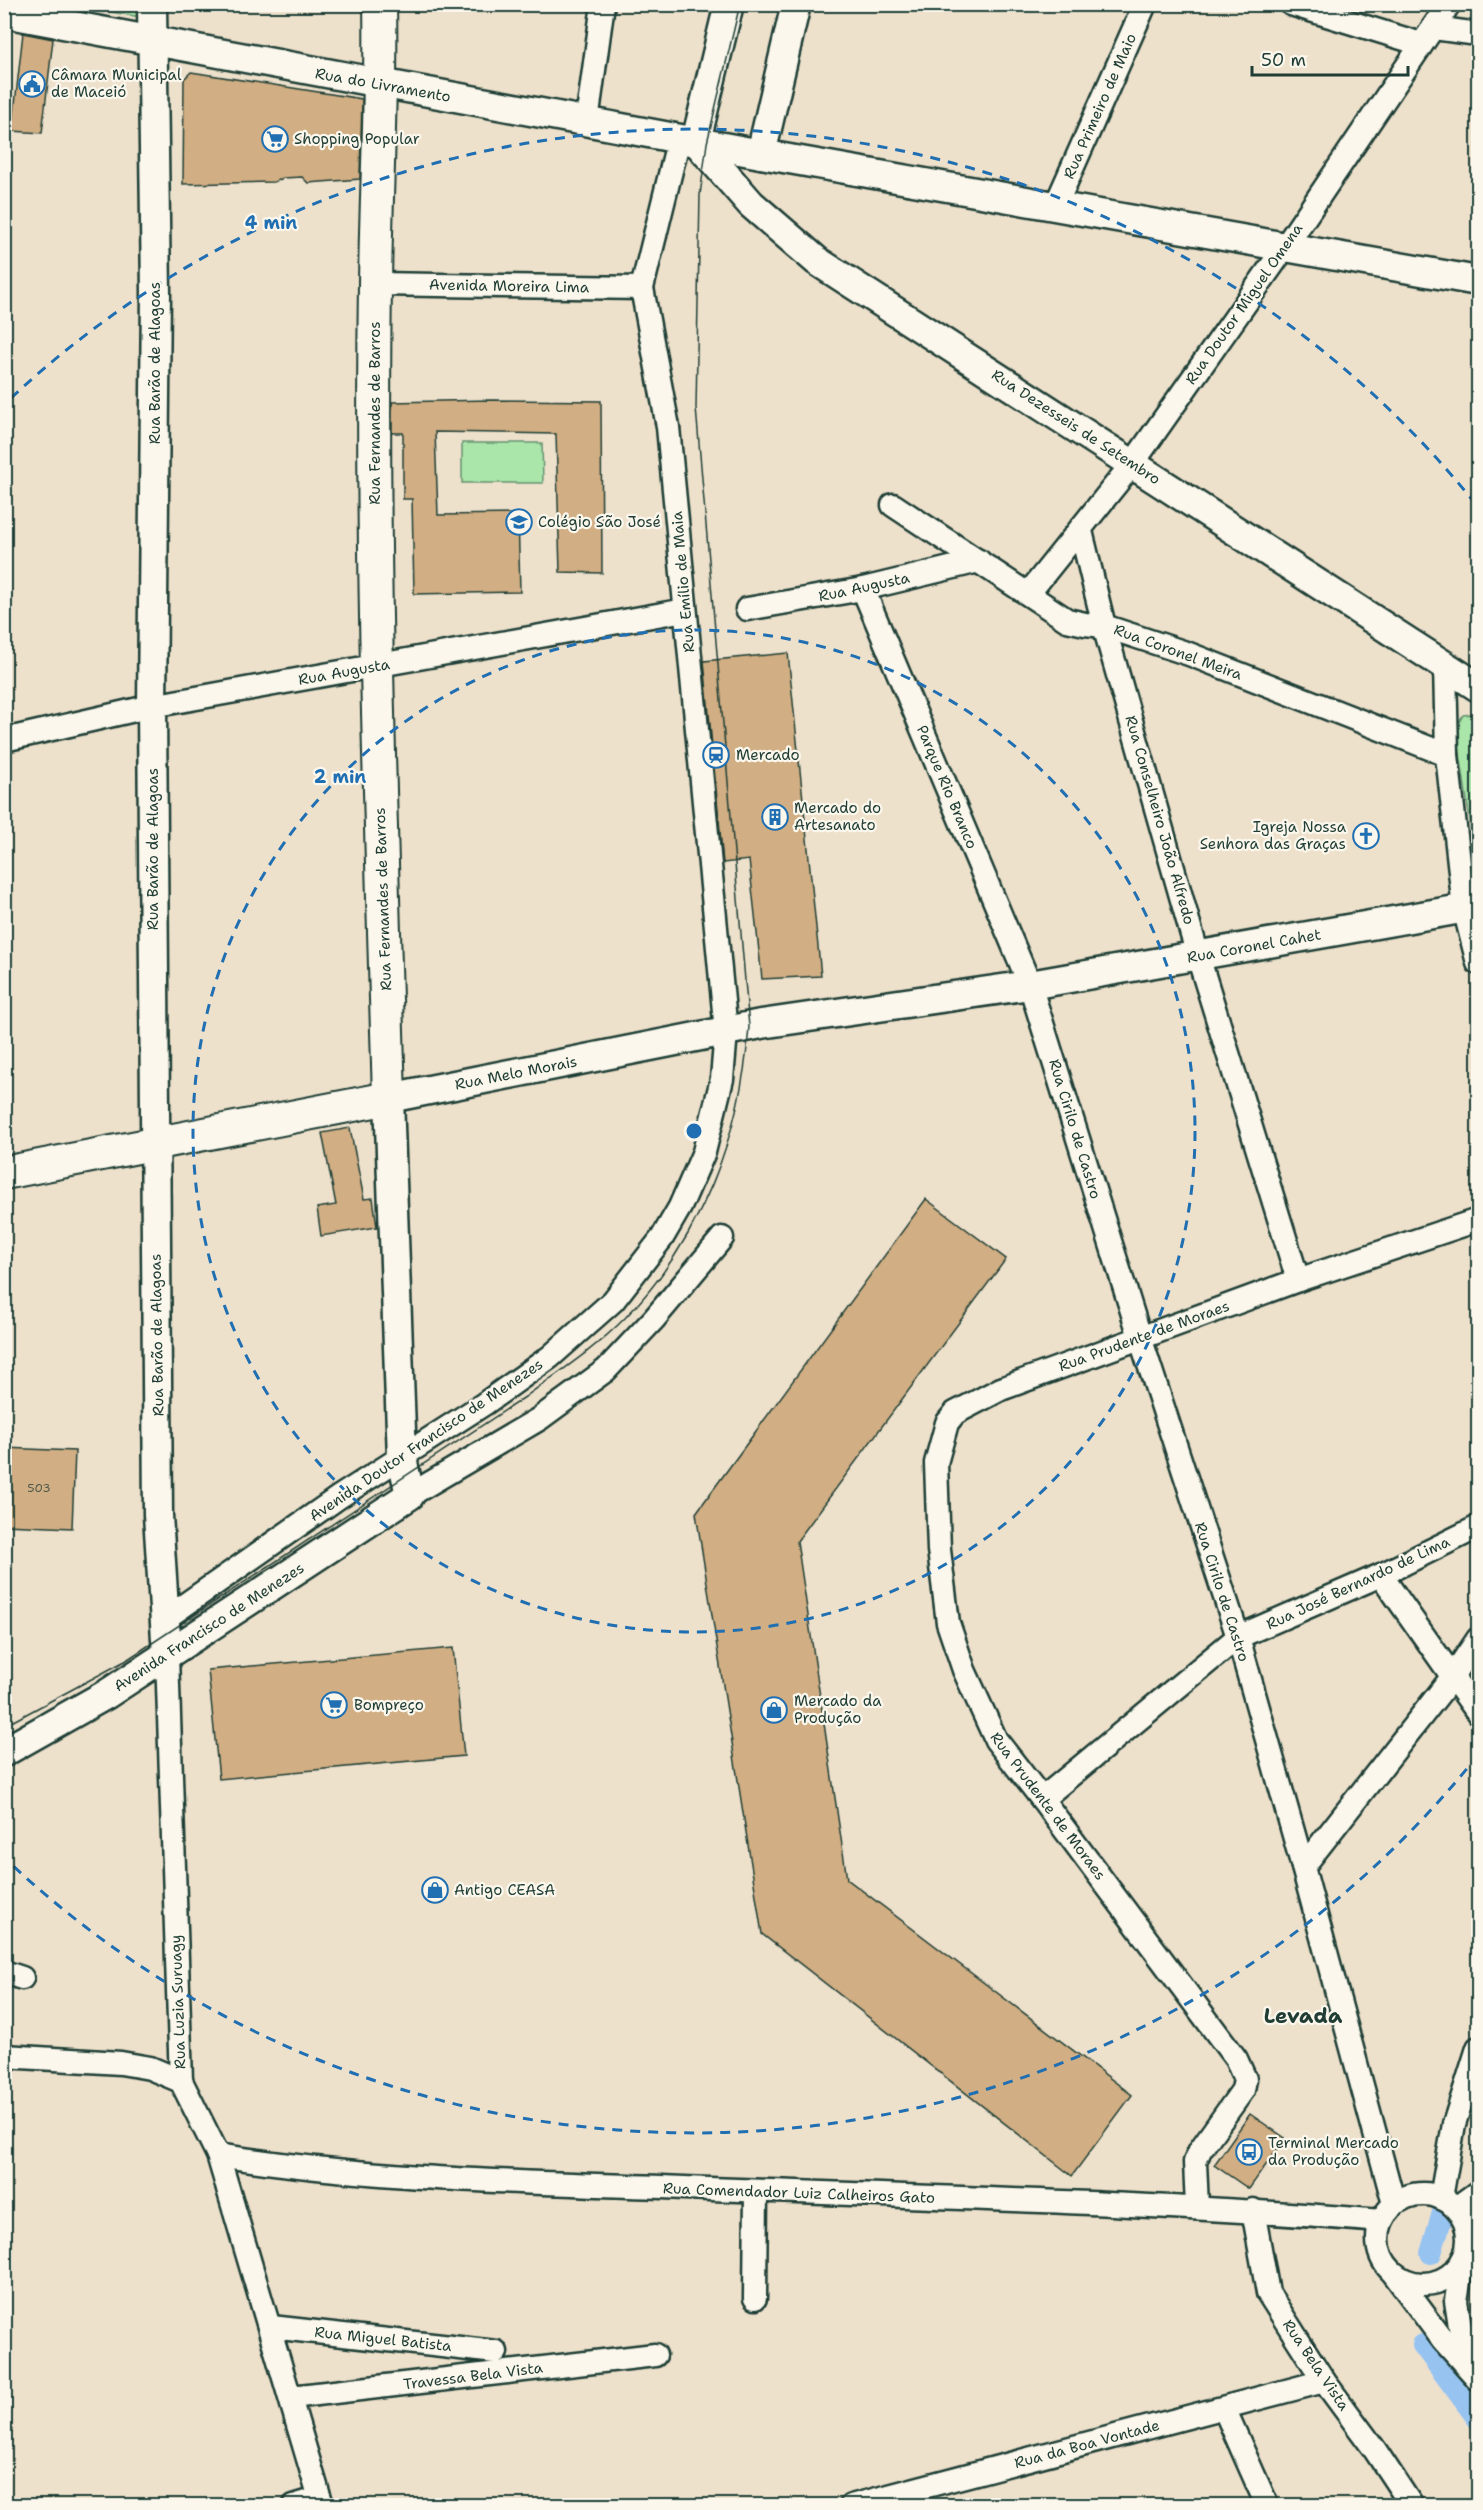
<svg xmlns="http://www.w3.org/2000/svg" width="1483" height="2510" font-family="'Shantell Sans',sans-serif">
<rect width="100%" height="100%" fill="#eee1cc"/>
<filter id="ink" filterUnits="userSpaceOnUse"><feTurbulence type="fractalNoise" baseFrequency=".0167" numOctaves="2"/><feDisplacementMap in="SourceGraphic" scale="12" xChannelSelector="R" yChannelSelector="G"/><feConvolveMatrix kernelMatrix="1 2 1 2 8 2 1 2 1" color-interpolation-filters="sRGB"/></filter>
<g filter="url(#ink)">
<g fill="#aae5aa" stroke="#64916f" stroke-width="1.5">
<polygon points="70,5 141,5 141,17"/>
<polygon points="462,443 542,443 543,483 462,483"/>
<polygon points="1472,714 1478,718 1478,874 1456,727 1463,715"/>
</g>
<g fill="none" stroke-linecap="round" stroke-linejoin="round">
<g stroke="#97c3f1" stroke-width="22">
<polyline points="1431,2253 1444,2209"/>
<polyline points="1423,2345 1478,2419"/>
</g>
</g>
<g fill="#d1ae83" stroke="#1f3d34" stroke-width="1.5">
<polygon points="23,33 53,39 42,133 12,131"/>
<polygon points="191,72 362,99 360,179 308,183 302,177 283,178 274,182 183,184 184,79"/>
<polygon points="490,400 601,401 602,573 560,572 556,434 435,432 438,515 518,514 520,592 414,594 412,499 403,499 403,433 392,433 392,402"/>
<polygon points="788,653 821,976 762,979 749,860 723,863 704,661"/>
<polygon points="350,1128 364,1199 373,1198 377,1227 321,1236 317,1208 336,1205 322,1133"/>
<polygon points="926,1199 1006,1259 797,1541 847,1879 1132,2095 1072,2176 762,1934 696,1513"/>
<polygon points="4,1448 75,1451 72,1528 4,1525"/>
<polygon points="453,1648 464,1756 219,1779 208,1670"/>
<polygon points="1250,2114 1285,2138 1249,2189 1214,2165"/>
</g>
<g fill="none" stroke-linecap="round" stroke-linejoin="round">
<g stroke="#1f3d34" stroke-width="27">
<g id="minor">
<polyline points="1291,4 1421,44"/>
<polyline points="1434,28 1478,34"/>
<polyline points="587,121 603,4"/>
<polyline points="1055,207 1145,4"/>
<polyline points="375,284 642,288"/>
<polyline points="893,505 1067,620 1085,624 1104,626 1189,654 1447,755"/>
<polyline points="1081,531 1104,626 1198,956 1298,1280"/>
<polyline points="863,589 1030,985 1140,1337 1238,1637 1303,1867 1394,2204"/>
<polyline points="1028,594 1133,463 1285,247 1449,4"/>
<polyline points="747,609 863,589 979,561"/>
<polyline points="1445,664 1447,755 1464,908 1478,963"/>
<polyline points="4,740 152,706 685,610"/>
<polyline points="410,1495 539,1419 606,1370 654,1319 722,1238"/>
<polyline points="1381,1575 1478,1713"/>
<polyline points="166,1618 339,1497 484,1404 550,1357 613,1301 662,1238 680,1207 704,1152 722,1079 726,1032 668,427 642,288 679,138"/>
<polyline points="167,1655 181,2081 218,2155 322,2506"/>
<polyline points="1042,1799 1238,1637 1381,1575 1478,1527"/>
<polyline points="1303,1867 1453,1676 1478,1639"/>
<polyline points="4,1972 22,1978"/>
<polyline points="4,2056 121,2063 150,2068 181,2081"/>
<path d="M218,2155c147,24 296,27 444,32 240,10 480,14 719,34"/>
<circle cx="1423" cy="2239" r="45"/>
<polyline points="1441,2198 1454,2124 1478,2048"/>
<polyline points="1197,2207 1195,2162 1200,2150 1243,2090 1245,2079 1236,2059 1042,1799 996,1740 964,1670 948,1623 939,1550 936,1463 947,1423 955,1413 1001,1389 1298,1280 1478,1220"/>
<polyline points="1456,2208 1478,2192"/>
<polyline points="1253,2210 1268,2293 1324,2381 1375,2450 1412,2506"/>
<polyline points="1462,2262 1456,2301 1461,2333 1471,2367"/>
<polyline points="1394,2274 1443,2340 1478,2379"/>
<polyline points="755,2298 756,2191"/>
<polyline points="271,2327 496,2352"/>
<polyline points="291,2397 655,2355"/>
<polyline points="1224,2408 1266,2503"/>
<polyline points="294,2506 320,2498"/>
<polyline points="851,2506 1324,2381"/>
</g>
</g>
<g stroke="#1f3d34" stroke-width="33">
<g id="tertiary">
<polyline points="152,4 156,292 152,706 158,1515 167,1655"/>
<polyline points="4,13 761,154 1478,281"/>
<polyline points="696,141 751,204 817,261 1478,687"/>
<polyline points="696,141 729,4"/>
<polyline points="761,154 796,4"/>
<polyline points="4,1752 107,1694 410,1495 402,1458 389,1098 761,1024 1030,985 1478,906"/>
</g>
</g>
<g stroke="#1f3d34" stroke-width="36">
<path id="secondary" d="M4,1173l385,-75c-8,-271 -18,-542 -14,-813 1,-94 7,-187 5,-281"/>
</g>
<use href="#minor" stroke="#fbf7ec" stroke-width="22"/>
<use href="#tertiary" stroke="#fbf7ec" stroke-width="28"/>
<use href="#secondary" stroke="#fbf7ec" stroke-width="32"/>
<path stroke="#1f3d34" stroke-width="1.5" d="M4,1726l121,-65 400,-264c34,-25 71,-49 100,-79 76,-78 116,-184 124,-291l-53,-619 4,-213 7,-52 33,-139"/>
</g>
</g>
<g fill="none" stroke="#1f6fb2" stroke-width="3" stroke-dasharray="10 8">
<circle cx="694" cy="1131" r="501"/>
<path d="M1478 1755A1002 1002 0 0 1 11 1864M11 398A1002 1002 0 0 1 1478 507"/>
</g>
<defs>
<g id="civic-ring" transform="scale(1.35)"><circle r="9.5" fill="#fbf7ec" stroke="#1f6fb2" stroke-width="1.5"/><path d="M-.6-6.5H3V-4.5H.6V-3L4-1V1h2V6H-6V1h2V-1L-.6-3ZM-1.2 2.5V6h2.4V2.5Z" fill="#1f6fb2"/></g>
<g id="supermarket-ring" transform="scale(1.35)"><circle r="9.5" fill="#fbf7ec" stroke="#1f6fb2" stroke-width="1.5"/><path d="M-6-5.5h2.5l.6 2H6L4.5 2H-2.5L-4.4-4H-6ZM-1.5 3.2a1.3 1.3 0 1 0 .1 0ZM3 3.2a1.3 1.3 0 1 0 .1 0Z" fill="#1f6fb2"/></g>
<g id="school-ring" transform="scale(1.35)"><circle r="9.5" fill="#fbf7ec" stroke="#1f6fb2" stroke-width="1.5"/><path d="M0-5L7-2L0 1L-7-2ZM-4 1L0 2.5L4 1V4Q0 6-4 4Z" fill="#1f6fb2"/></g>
<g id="station-ring" transform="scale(1.35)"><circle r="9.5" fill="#fbf7ec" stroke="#1f6fb2" stroke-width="1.5"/><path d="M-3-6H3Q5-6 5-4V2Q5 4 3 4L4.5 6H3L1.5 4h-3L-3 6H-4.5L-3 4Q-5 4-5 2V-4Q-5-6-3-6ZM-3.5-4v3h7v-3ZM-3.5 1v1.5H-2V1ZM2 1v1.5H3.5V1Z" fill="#1f6fb2"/></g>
<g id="building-ring" transform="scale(1.35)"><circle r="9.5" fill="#fbf7ec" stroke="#1f6fb2" stroke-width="1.5"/><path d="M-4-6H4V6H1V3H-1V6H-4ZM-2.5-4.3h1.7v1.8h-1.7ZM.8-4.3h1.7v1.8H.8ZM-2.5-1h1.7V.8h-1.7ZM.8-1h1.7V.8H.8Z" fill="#1f6fb2"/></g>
<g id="church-ring" transform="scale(1.35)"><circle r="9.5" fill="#fbf7ec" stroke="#1f6fb2" stroke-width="1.5"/><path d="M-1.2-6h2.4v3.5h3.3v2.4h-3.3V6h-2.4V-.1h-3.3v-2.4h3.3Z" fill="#1f6fb2"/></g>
<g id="shop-ring" transform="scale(1.35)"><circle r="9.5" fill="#fbf7ec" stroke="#1f6fb2" stroke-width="1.5"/><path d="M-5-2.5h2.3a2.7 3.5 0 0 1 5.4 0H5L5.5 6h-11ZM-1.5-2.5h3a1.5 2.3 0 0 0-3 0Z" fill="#1f6fb2"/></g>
<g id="bus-ring" transform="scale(1.35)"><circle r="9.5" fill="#fbf7ec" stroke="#1f6fb2" stroke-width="1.5"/><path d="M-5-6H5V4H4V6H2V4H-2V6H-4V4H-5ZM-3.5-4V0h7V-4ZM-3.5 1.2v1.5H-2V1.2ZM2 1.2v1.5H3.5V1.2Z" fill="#1f6fb2"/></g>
</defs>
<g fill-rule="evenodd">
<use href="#civic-ring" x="32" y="84"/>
<use href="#supermarket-ring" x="275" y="139"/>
<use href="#school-ring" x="519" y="522"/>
<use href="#station-ring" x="716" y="755"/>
<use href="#building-ring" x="775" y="817"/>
<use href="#church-ring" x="1366" y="836"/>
<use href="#supermarket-ring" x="334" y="1705"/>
<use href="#shop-ring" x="774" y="1710"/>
<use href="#shop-ring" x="435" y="1890"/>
<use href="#bus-ring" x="1249" y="2152"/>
</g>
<g text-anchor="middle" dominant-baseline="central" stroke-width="4.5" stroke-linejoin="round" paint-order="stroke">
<g font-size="12" fill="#4c5948">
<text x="39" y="1488">503</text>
</g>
<g font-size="15" fill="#1f3d34" stroke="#fbf7ec" text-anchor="start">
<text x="51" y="75">Câmara Municipal<tspan x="51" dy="17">de Maceió</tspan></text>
<text x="294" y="139">Shopping Popular</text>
<text x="538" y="522">Colégio São José</text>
<text x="736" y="755">Mercado</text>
<text x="794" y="808">Mercado do<tspan x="794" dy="17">Artesanato</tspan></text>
<text x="1346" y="827" text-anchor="end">Igreja Nossa<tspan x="1346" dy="17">Senhora das Graças</tspan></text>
<text x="794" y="1701">Mercado da<tspan x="794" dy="17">Produção</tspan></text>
<text x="354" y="1705">Bompreço</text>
<text x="454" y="1890">Antigo CEASA</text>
<text x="1268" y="2143">Terminal Mercado<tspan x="1268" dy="17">da Produção</tspan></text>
</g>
<g font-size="15" fill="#1f3d34" stroke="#fbf7ec">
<text transform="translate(383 85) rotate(10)">Rua do Livramento</text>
<text transform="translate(1100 106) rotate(-66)">Rua Primeiro de Maio</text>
<text transform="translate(509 286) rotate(1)">Avenida Moreira Lima</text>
<text transform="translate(1244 304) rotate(-55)">Rua Doutor Miguel Omena</text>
<text transform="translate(155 363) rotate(-90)">Rua Barão de Alagoas</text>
<text transform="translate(375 413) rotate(-90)">Rua Fernandes de Barros</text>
<text transform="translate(1076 427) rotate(33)">Rua Dezesseis de Setembro</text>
<text transform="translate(683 582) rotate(-95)">Rua Emílio de Maia</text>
<text transform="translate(864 587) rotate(-12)">Rua Augusta</text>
<text transform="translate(1178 652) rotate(20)">Rua Coronel Meira</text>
<text transform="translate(344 672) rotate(-10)">Rua Augusta</text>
<text transform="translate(947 787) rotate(67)">Parque Rio Branco</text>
<text transform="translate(1160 820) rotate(74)">Rua Conselheiro João Alfredo</text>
<text transform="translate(153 849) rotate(-90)">Rua Barão de Alagoas</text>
<text transform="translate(383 899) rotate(-92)">Rua Fernandes de Barros</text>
<text transform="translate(1254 946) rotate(-10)">Rua Coronel Cahet</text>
<text transform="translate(516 1073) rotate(-11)">Rua Melo Morais</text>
<text transform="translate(1075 1129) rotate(73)">Rua Cirilo de Castro</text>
<text transform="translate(157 1335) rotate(-91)">Rua Barão de Alagoas</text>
<text transform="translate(1144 1336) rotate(-20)">Rua Prudente de Moraes</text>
<text transform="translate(426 1440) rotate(-34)">Avenida Doutor Francisco de Menezes</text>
<text transform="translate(1358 1583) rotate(-25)">Rua José Bernardo de Lima</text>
<text transform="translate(1222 1592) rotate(72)">Rua Cirilo de Castro</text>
<text transform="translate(209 1627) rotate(-33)">Avenida Francisco de Menezes</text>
<text transform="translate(1048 1806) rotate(53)">Rua Prudente de Moraes</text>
<text transform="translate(178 2002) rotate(-92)">Rua Luzia Suruagy</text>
<text transform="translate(799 2193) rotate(2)">Rua Comendador Luiz Calheiros Gato</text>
<text transform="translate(383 2339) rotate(6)">Rua Miguel Batista</text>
<text transform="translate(1316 2365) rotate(56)">Rua Bela Vista</text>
<text transform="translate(473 2376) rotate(-7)">Travessa Bela Vista</text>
<text transform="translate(1087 2444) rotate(-15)">Rua da Boa Vontade</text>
</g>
<g font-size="21" font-weight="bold" fill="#1f3d34" stroke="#fbf7ec">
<text x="1303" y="2016">Levada</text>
</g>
</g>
<circle cx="694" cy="1131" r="9" fill="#1f6fb2" stroke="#fbf7ec" stroke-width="3"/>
<g font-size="18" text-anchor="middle" font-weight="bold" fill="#1f6fb2" stroke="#fbf7ec" stroke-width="4.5" stroke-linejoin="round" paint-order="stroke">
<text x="271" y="229">4 min</text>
<text x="340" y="783">2 min</text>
</g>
<rect width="1483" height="2510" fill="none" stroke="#fbf7ec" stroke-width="24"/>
<rect x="12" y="12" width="1459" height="2486" fill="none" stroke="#1f3d34" stroke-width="2" filter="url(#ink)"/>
<path d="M1252 66v9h156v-9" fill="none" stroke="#1f3d34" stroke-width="3"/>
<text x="1261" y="66" font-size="18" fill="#1f3d34" stroke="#fbf7ec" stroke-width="4.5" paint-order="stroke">50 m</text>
</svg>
